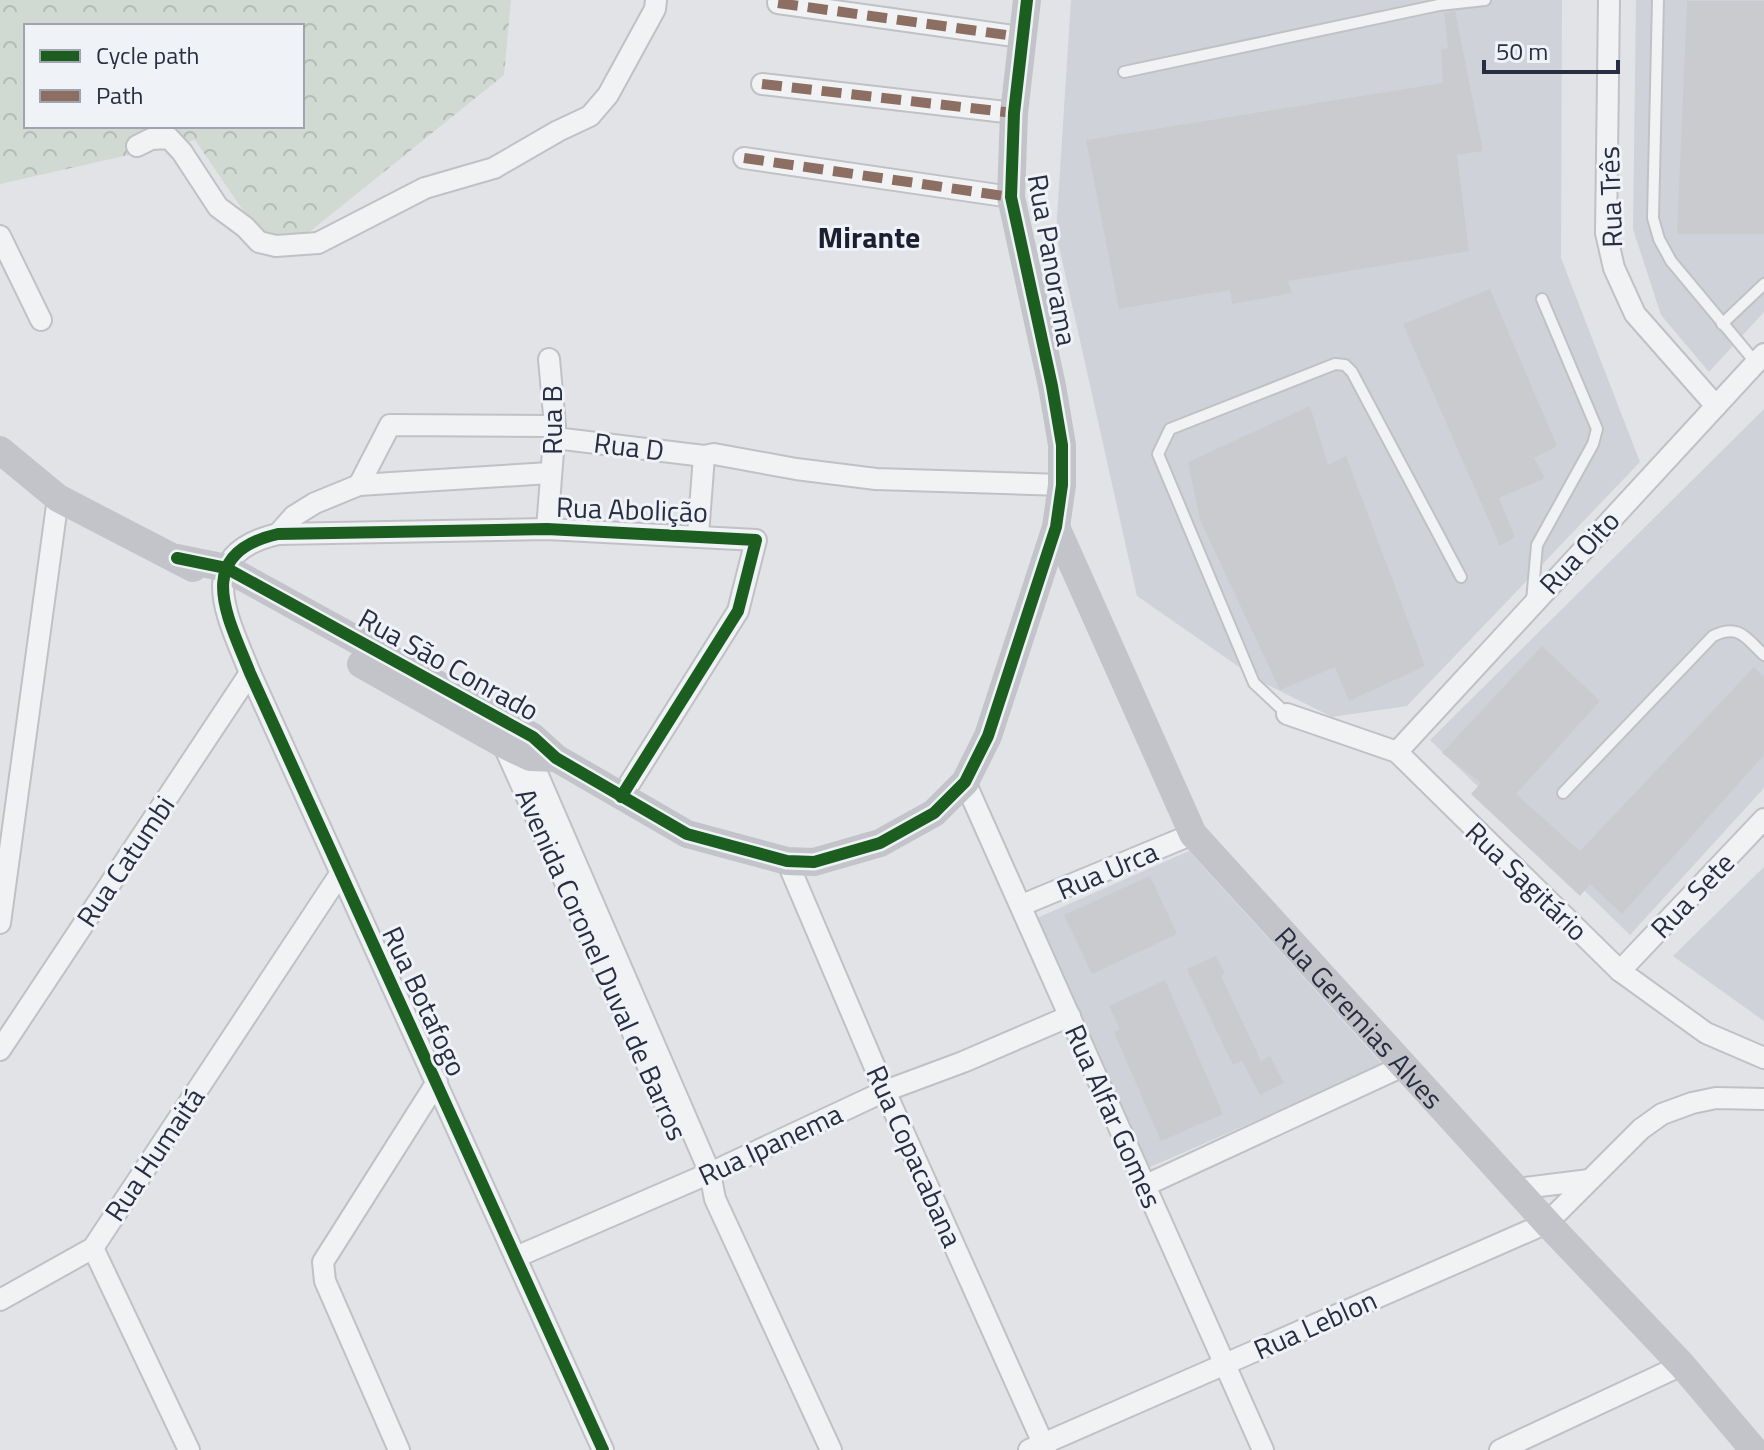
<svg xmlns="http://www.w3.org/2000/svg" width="1764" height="1450" font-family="'Titillium Web',sans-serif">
<defs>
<pattern id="forest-crowns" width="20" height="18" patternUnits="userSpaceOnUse" patternTransform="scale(2)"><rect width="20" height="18" fill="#d1dad2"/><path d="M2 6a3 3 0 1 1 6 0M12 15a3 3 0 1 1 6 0" fill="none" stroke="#b3bbb6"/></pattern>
</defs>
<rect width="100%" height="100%" fill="#e2e3e7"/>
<g fill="#d0d2da">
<polygon points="1071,0 1562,0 1561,258 1640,462 1407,706 1332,717 1258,680 1137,596 1056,233"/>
<polygon points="1636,0 1764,0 1764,312 1709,372 1661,315 1633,229"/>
<polygon points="1764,409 1764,788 1630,935 1430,740"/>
<polygon points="1189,851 1383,1065 1148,1168 1037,918"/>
<polygon points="1764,867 1764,1021 1673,956"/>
</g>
<path fill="url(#forest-crowns)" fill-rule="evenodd" d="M0,0h511l-7,75 -228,184 -81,-119 -195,44zM26,26h276v100h-276z"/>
<g fill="#cacbcf">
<polygon points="1687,1 1764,1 1764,234 1677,234"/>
<polygon points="1455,11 1483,151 1457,155 1469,251 1288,281 1292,293 1232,304 1230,290 1119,309 1086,140 1443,83 1441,50 1448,48 1444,13"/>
<polygon points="1490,289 1557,446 1534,458 1545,478 1499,498 1515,537 1500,546 1403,324"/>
<polygon points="1310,406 1328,465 1346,456 1425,666 1349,701 1335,667 1280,690 1200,520 1188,462"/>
<polygon points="1542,646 1600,701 1516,794 1580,851 1754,667 1764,677 1764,755 1622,914 1590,884 1580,896 1471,794 1481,783 1442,753"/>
<polygon points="1150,876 1177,934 1092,974 1064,915"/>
<polygon points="1216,956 1225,974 1221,976 1261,1061 1270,1056 1284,1083 1260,1095 1242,1061 1233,1065 1187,969"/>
<polygon points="1165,980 1223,1114 1161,1141 1114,1032 1120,1029 1109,1006"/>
</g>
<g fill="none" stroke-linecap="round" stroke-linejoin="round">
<g stroke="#c0c1c5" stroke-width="14">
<g id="lane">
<polyline points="1658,0 1653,218 1659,239 1671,261 1756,363"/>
<polyline points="1124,72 1439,5 1485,0"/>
<polyline points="1722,324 1764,284"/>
<polyline points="1532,601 1537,545 1593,444 1597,429 1542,299"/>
<polyline points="1287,714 1254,683 1158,454 1170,429 1335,364 1345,365 1352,372 1461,577"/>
<path d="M1563,793l150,-157c26,-13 33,2 51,19"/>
</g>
</g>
<g stroke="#c0c1c5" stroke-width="24">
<g id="street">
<polyline points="1609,0 1606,233 1614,268 1635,314 1716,406"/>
<polyline points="778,3 1021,37"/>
<polyline points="762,84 1014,113"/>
<polyline points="137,146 151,139 169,138 182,152 218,207 245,227 259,242 276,246 318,243 425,188 494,168 558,131 590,116 608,95 655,9 656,0"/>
<polyline points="744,158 1011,197"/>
<polyline points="0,236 41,320"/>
<polyline points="555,438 704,456"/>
<polyline points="359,485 390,425 555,426"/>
<polyline points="547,529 555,426 549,359"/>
<polyline points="278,534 294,516 315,503 359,485 550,473"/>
<polyline points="698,535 704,456 714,454 796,469 876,479 1062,485"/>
<polyline points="1287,714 1397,752 1620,971 1706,1033 1764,1058"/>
<polyline points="505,739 503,744 673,1122"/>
<polyline points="532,745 530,757 710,1173 715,1199 831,1450"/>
<polyline points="1397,752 1764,354"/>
<polyline points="965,782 1263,1450"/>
<polyline points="787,861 885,1091 1046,1450"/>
<polyline points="1022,905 1193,834"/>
<polyline points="0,923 58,498"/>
<polyline points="1620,971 1764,819"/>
<polyline points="0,1050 250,673"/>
<polyline points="1144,1186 1403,1066"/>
<polyline points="1516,1189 1589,1180"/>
<polyline points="93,1248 189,1450"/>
<polyline points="516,1257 710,1173 885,1091 963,1062 1070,1016"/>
<polyline points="0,1300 93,1248 340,874"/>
<polyline points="399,1450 325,1281 323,1262 437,1082"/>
<path d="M603,1450l-353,-777c-22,-56 -59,-119 28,-139l269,-5 209,11 -18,71 -117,186"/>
<polyline points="1029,1450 1547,1223 1641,1129 1662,1114 1692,1103 1716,1098 1764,1099"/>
<polyline points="1500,1450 1682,1365"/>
</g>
</g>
<use href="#lane" stroke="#f1f2f4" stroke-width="10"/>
<use href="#street" stroke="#f1f2f4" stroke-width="20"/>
<g stroke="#c3c4c9" stroke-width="28">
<polyline points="0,450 58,498 193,568"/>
<path id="s1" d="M1056,527l137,307 354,389 135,142 72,85"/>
<polyline points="177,558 226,568 533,737 556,758 687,834 787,861 814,862 880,843 934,813 965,782 988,736 1056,527 1062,485 1062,445 1052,386 1011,197 1014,113 1027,0"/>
<polyline points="361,664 503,744 530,757 556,758"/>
</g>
<g stroke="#8d6e63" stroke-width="10" stroke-dasharray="20 10" stroke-linecap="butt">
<polyline points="778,3 1021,37"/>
<polyline points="762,84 1014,113"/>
<polyline points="744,158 1011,197"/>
</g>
<g stroke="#eff2f7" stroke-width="17">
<g id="cycleway">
<polyline points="177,558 226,568 533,737 556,758 687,834 787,861 814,862 880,843 934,813 965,782 988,736 1056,527 1062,485 1062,445 1052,386 1011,197 1014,113 1027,0"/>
<path d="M603,1450l-353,-777c-22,-56 -59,-119 28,-139l269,-5 209,11 -18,71 -117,186"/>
</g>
</g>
<use href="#cycleway" stroke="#1b5e20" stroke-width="12"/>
</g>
<g text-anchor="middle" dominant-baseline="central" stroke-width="6" stroke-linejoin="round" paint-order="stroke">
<g font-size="28" fill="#282e41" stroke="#eff2f7">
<text transform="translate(1610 197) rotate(-92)">Rua Três</text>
<text transform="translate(1053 260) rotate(80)">Rua Panorama</text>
<text transform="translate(551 420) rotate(-90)">Rua B</text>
<text transform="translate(629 446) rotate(7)">Rua D</text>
<text transform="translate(632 509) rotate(2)">Rua Abolição</text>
<text transform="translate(1579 552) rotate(-47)">Rua Oito</text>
<text transform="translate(449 664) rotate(29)">Rua São Conrado</text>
<text transform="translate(125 861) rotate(-56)">Rua Catumbi</text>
<text transform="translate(1107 870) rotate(-23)">Rua Urca</text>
<text transform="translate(1527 881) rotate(44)">Rua Sagitário</text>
<text transform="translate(1692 895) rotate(-46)">Rua Sete</text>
<text transform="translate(602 964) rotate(66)">Avenida Coronel Duval de Barros</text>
<text transform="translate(425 1001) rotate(65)">Rua Botafogo</text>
<text stroke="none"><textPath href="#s1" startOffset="584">Rua Geremias Alves</textPath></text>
<text transform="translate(1114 1116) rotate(66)">Rua Alfar Gomes</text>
<text transform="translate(770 1144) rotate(-25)">Rua Ipanema</text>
<text transform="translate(154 1154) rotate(-56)">Rua Humaitá</text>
<text transform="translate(915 1156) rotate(66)">Rua Copacabana</text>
<text transform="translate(1315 1324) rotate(-24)">Rua Leblon</text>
</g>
<g font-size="30" font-weight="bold" fill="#1a1f32" stroke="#eff2f7">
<text x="869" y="237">Mirante</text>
</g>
</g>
<rect x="24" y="24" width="280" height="104" fill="#eff2f7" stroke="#9fa4ae" stroke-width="2"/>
<rect x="40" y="50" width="40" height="12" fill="#1b5e20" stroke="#9fa4ae" stroke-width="2"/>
<text x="96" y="64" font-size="24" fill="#282e41">Cycle path</text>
<rect x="40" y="90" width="40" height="12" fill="#8d6e63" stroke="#9fa4ae" stroke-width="2"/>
<text x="96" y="104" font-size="24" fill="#282e41">Path</text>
<path d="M1484 60v12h134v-12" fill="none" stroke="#282e41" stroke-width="4"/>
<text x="1496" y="60" font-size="24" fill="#282e41" stroke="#eff2f7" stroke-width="6" paint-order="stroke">50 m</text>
</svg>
